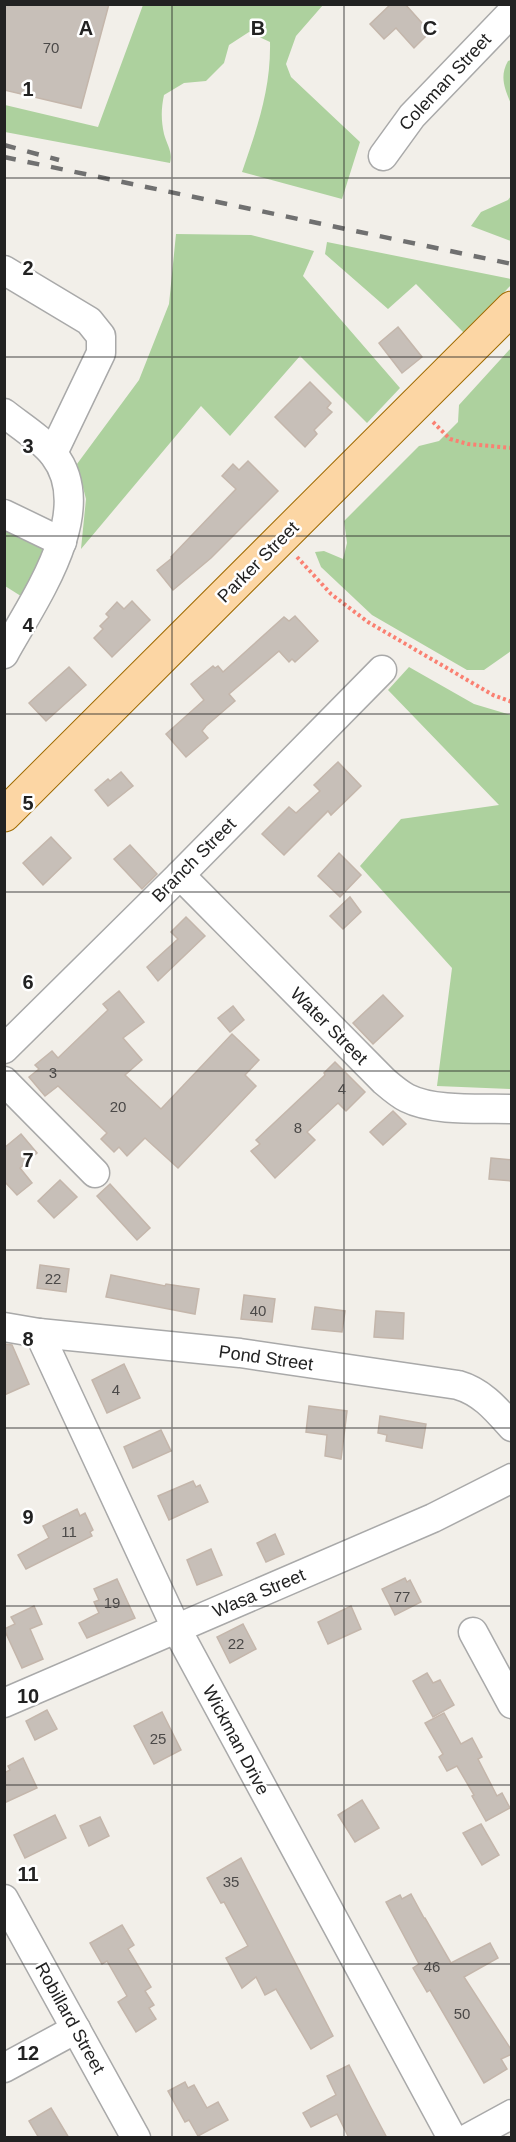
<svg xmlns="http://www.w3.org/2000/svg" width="516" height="2142" font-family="Helvetica,sans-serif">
<rect width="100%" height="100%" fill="#f2efe9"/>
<g fill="#add19e">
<path d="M143,5h180l-27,31 -10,28 5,13 69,65 -18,57 -100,-27c15,-44 29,-82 28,-130l-21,-10 -20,13 -5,18 -18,18 -22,2 -20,12c-3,14 -3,25 0,39 3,11 9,18 6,29l-165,-31v-27l93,22z"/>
<path d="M511,60h1l-1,44c-6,-15 -12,-27 -3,-43z"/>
<polygon points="511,196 511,241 471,226 481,212 508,200"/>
<polygon points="176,234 251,235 314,251 303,276 400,388 367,423 300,356 230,436 201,406 81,549 86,499 77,464 139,380 169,304"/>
<polygon points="327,242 511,279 511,285 465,334 416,284 388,309 325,254"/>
<polygon points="511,348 511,651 484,670 467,670 372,615 321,567 315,552 324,551 343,559 347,543 344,521 419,446 439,441 458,422 459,405"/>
<polygon points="5,526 39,543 44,551 24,598 5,586"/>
<polygon points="409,667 474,704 511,715 511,1089 437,1086 452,968 360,866 401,819 499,805 388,690"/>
</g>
<g fill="#c7bfb8" stroke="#c4b6ab" stroke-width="1.5">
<polygon points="4,4 109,4 81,108 4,90"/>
<polygon points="391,4 405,4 430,32 414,48 396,28 384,39 370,24"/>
<polygon points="398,327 422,357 402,373 379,343"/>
<polygon points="310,382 331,403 327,408 332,412 314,430 317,434 305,447 275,417"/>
<polygon points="248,461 278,491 211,558 173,590 157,570 172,558 171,557 236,489 222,476 233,464 239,470"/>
<polygon points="132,601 150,620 112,657 94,638 103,629 100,626 109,617 106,614 117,602 124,609"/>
<polygon points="295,616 318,641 295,662 292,659 289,662 279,651 229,694 235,701 206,726 202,731 208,738 186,757 166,734 204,700 191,684 213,666 215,668 218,666 223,672 284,617 289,621"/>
<polygon points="69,667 86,685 46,721 29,703"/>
<polygon points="338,762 361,786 331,815 328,811 284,855 262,834 289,807 296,813 320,791 314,785"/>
<polygon points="121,772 133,786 108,806 95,790 108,779 110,781"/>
<polygon points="51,837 71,858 43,885 23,863"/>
<polygon points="130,845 157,874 142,889 114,859"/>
<polygon points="339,853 361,875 340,897 318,876"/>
<polygon points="350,897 361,912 343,929 330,916"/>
<polygon points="186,917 205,936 158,981 147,967 178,939 171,932"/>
<polygon points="119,991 144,1022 123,1038 142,1060 125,1075 161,1109 232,1034 259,1060 245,1075 256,1086 178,1168 145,1138 127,1156 119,1147 114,1152 101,1139 107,1133 58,1086 45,1096 29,1077 39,1069 35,1065 52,1051 58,1058 108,1010 103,1004"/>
<polygon points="383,995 403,1016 373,1044 353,1023"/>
<polygon points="233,1006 244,1020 230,1032 218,1018"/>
<polygon points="335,1062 365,1092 346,1111 338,1103 307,1132 315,1140 275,1178 251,1151 260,1144 256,1140 325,1075 324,1073"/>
<polygon points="393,1111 406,1124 383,1145 370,1132"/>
<polygon points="21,1134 37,1153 20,1168 32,1183 17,1195 4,1181 4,1148"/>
<polygon points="491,1158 512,1160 512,1181 489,1179"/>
<polygon points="60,1180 77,1197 54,1218 38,1201"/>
<polygon points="110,1184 150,1228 137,1240 97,1196"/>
<polygon points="40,1265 69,1269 66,1292 37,1288"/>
<polygon points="111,1275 165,1286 166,1284 199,1289 195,1314 106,1297"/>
<polygon points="244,1295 275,1299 272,1322 241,1319"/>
<polygon points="315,1307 345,1311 342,1332 312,1329"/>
<polygon points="376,1311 404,1313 403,1339 374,1337"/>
<polygon points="4,1344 12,1345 29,1384 4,1395"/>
<polygon points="124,1364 140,1398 107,1413 92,1380"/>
<polygon points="309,1406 347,1411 341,1459 325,1456 327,1435 306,1432"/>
<polygon points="380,1416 426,1424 422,1448 386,1441 387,1435 378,1433"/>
<polygon points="161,1430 171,1451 133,1468 124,1447"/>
<polygon points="193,1481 196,1487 200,1485 208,1502 169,1520 158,1496"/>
<polygon points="77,1509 80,1516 85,1513 93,1530 90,1532 92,1536 26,1569 18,1555 49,1538 43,1526"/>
<polygon points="275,1534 284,1554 266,1562 257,1543"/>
<polygon points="211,1549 222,1575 197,1585 187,1560"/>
<polygon points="405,1578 407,1582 410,1580 421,1602 395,1615 382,1589"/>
<polygon points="117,1579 135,1618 87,1638 79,1623 99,1613 94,1602 99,1600 94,1589"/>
<polygon points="34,1606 42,1624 30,1629 43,1659 22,1668 4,1629 15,1624 11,1617"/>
<polygon points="351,1606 361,1629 328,1644 318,1622"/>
<polygon points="243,1624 256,1649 230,1663 217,1637"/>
<polygon points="427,1673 433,1683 440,1680 454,1705 433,1717 413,1681"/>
<polygon points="47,1710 57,1729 35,1740 26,1721"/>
<polygon points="162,1712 181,1750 154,1764 134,1726"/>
<polygon points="444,1713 461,1744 472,1738 482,1757 478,1759 497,1796 502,1793 510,1808 486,1821 472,1796 474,1795 457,1766 447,1771 439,1757 443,1754 425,1723"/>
<polygon points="23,1758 37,1788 4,1803 4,1773 10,1770 8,1766"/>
<polygon points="362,1800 379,1828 355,1842 338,1815"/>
<polygon points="55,1815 66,1838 25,1858 14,1835"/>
<polygon points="100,1817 109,1836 89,1846 80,1826"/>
<polygon points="481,1824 499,1855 482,1865 463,1833"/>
<polygon points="241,1858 333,2036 311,2049 276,1989 265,1995 256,1977 242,1988 226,1958 248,1946 224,1902 221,1903 207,1878"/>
<polygon points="411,1894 424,1918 425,1918 451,1963 490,1943 498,1958 464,1977 512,2051 512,2054 501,2059 507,2069 484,2083 430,1990 427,1992 413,1968 419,1964 386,1902 400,1895 402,1899"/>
<polygon points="122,1925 134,1945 128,1949 151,1987 145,1991 154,2005 149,2008 156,2019 136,2032 118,2002 127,1996 107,1961 102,1964 90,1943"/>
<polygon points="349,2065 370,2106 387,2138 349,2138 337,2114 311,2127 303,2113 336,2095 327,2076"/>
<polygon points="185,2082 188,2088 194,2085 207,2108 218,2102 228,2120 198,2136 189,2120 185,2122 168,2091"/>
<polygon points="51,2108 69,2138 39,2138 29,2121"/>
</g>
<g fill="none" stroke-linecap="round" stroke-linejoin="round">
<g stroke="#a9a9a9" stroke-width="31">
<g id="minor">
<polyline points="383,156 412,116 512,12"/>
<polyline points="4,270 89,321 101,336 101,353 53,453"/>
<path d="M4,413c15,12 39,27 50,42 44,57 -21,146 -50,199"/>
<polyline points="4,514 62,542"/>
<path d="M180,875l204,206c7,6 15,13 23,17 28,14 74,10 105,11"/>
<polyline points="4,1049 180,875 382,670"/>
<polyline points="4,1081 95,1173"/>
<path d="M4,1327l35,6 201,20 218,32c24,7 38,24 54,42"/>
<polyline points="39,1333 176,1628 452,2138"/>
<polyline points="473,1632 512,1704"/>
<polyline points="4,1703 433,1518 512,1478"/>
<polyline points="4,1899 136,2138"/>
<polyline points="4,2068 76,2029"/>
<polyline points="468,2138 512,2114"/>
</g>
</g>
<g stroke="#a06b00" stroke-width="35">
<polyline id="major" points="4,815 512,308"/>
</g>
<g stroke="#fa8072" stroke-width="4" stroke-dasharray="3 3" stroke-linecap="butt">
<polyline points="433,422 450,439 468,444 512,448"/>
<polyline points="297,557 331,594 368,622 493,695 512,702"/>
</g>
<use href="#minor" stroke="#fff" stroke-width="28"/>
<use href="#major" stroke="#fcd6a4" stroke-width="33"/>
<g stroke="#707070" stroke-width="4.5" stroke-dasharray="12 12" stroke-linecap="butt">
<polyline points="4,145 59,160"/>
<polyline points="4,157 512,264"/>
</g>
</g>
<path fill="none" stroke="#222" stroke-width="1.5" stroke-opacity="0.55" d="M172,4v2134M344,4v2134M4,178h508M4,357h508M4,536h508M4,714h508M4,892h508M4,1071h508M4,1250h508M4,1428h508M4,1606h508M4,1785h508M4,1964h508"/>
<g text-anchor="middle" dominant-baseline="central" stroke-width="5" stroke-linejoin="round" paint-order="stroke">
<g font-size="15" fill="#4b4948">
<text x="51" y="47">70</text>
<text x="53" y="1072">3</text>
<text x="342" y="1088">4</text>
<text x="118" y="1106">20</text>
<text x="298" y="1127">8</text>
<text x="53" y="1278">22</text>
<text x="258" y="1310">40</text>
<text x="116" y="1389">4</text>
<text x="69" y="1531">11</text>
<text x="402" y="1596">77</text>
<text x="112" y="1602">19</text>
<text x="236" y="1643">22</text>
<text x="158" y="1738">25</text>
<text x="231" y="1881">35</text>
<text x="432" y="1966">46</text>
<text x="462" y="2013">50</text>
</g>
<g font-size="18" fill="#222" stroke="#fff">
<text transform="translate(445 82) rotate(-47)">Coleman Street</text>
<text transform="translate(258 562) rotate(-45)">Parker Street</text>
<text transform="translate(194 860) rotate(-45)">Branch Street</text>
<text transform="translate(329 1026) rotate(45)">Water Street</text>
<text transform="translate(266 1358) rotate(8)">Pond Street</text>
<text transform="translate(259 1593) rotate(-23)">Wasa Street</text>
<text transform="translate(236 1740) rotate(62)">Wickman Drive</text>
<text transform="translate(70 2018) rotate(61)">Robillard Street</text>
</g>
</g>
<g font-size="20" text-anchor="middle" font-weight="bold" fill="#222" stroke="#fff" stroke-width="5" stroke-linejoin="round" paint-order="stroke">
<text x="86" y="35">A</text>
<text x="258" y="35">B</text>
<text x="430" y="35">C</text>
<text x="28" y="96">1</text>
<text x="28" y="275">2</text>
<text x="28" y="453">3</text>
<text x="28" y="632">4</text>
<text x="28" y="810">5</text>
<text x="28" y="989">6</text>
<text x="28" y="1167">7</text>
<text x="28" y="1346">8</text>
<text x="28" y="1524">9</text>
<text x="28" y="1703">10</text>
<text x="28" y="1881">11</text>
<text x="28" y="2060">12</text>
</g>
<rect width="516" height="2142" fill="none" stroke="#222222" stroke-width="12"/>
</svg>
